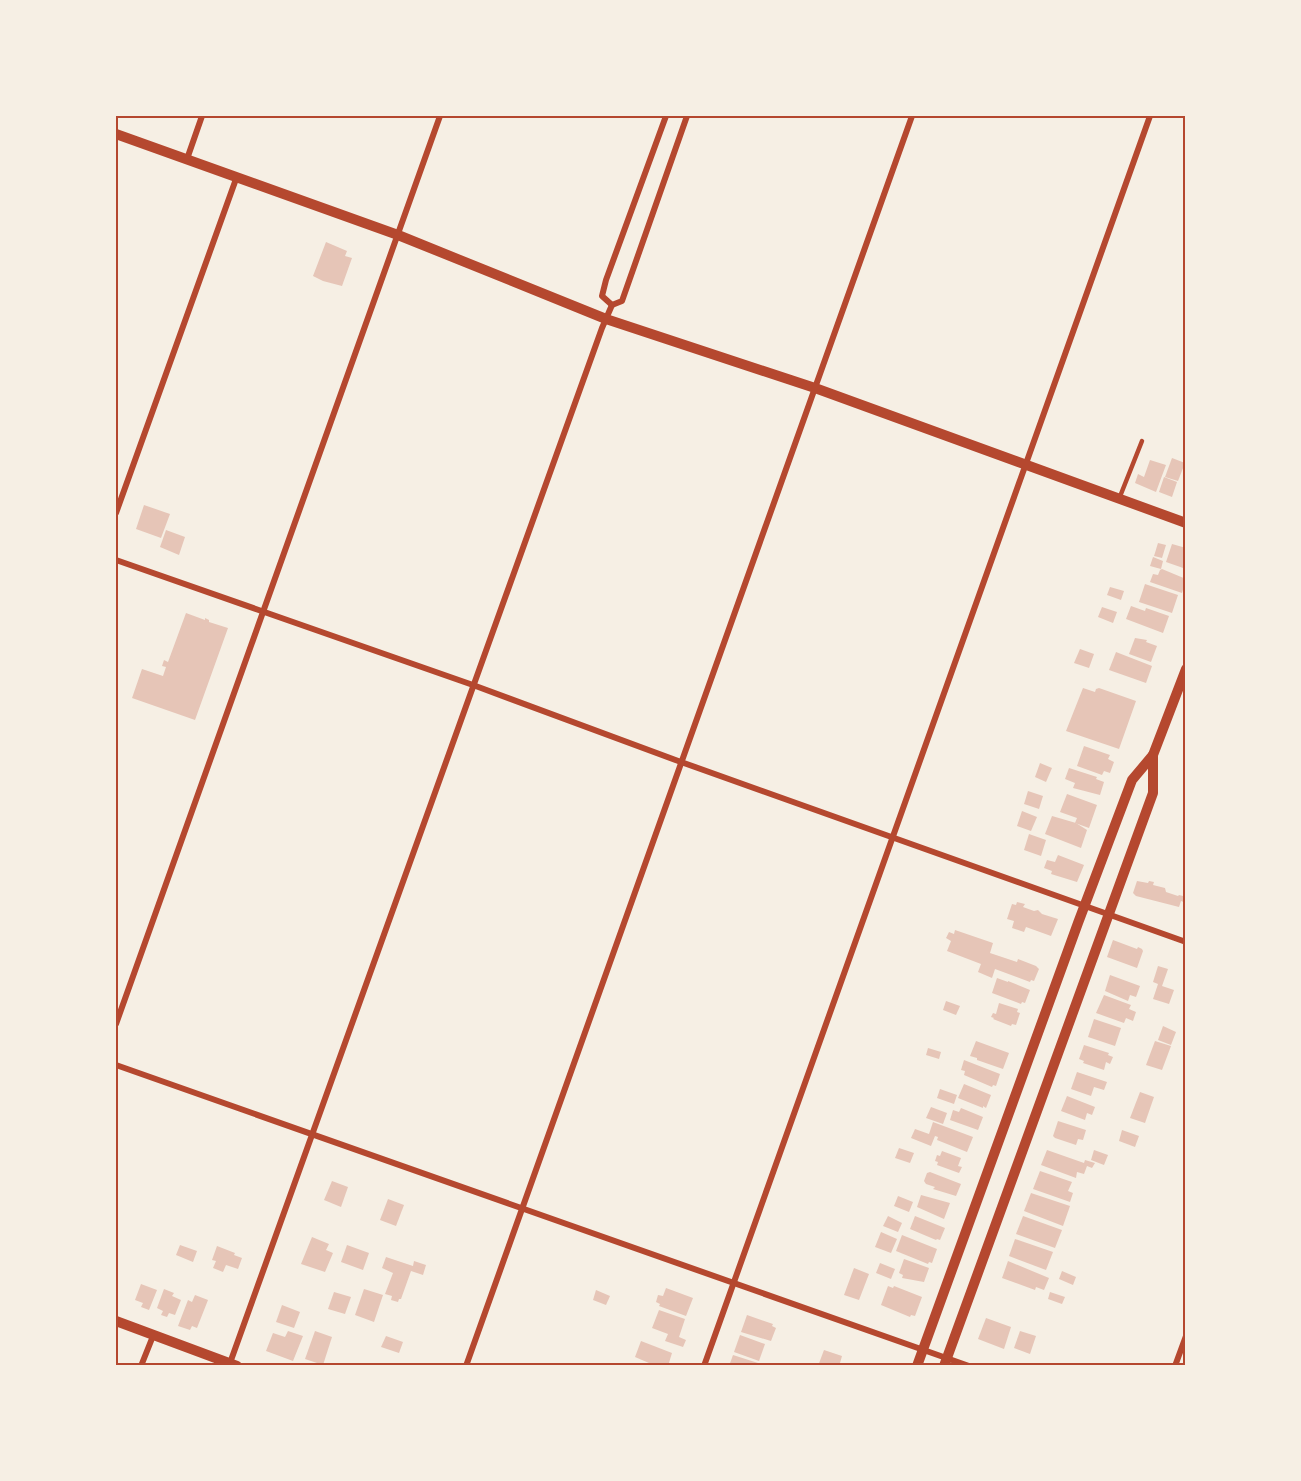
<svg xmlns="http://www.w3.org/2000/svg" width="1301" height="1481" font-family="Roboto,sans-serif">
<rect width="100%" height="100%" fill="#f6efe4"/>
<g fill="#e6c5b7">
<polygon points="326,242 347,251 345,256 352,258 342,286 323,281 313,276"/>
<polygon points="1172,458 1185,463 1178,481 1165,477"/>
<polygon points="1150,460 1166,465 1156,492 1135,483 1138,474 1144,477"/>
<polygon points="1164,477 1177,482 1172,497 1159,492"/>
<polygon points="144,505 170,514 161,538 136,529"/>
<polygon points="166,530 185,537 179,555 160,547"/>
<polygon points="1158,543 1166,545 1162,558 1154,556"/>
<polygon points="1172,544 1186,548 1186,569 1166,562"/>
<polygon points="1153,557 1163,561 1161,569 1150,566"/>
<polygon points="1162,569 1186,579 1182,593 1150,582 1153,574 1158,575 1160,570"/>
<polygon points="1145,584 1178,595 1172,613 1139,602"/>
<polygon points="1110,587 1124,591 1121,600 1107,595"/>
<polygon points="1131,606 1145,611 1146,608 1169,616 1163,633 1126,619"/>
<polygon points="1102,607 1117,612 1113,623 1098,617"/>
<polygon points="186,613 205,620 205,618 209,620 209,622 228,628 195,720 132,698 142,669 163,676 166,667 162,666 164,660 168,662"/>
<polygon points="1135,638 1147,640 1146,642 1157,646 1151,662 1129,654"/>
<polygon points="1080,649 1094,654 1089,668 1074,663"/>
<polygon points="1116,652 1152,666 1146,683 1109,670"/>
<polygon points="1083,688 1095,692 1096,689 1099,688 1136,701 1119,749 1066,731"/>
<polygon points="1084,746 1110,755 1108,759 1114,762 1110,773 1104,771 1102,775 1077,766"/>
<polygon points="1040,763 1052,768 1046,782 1035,777"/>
<polygon points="1069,768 1097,777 1096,779 1104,782 1100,795 1073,788 1075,783 1065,779"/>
<polygon points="1028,791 1043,796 1039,809 1024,804"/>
<polygon points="1067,794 1097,805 1089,828 1075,823 1077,818 1060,812"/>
<polygon points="1022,811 1037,817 1031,831 1017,826"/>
<polygon points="1052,816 1076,823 1087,830 1081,848 1045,834"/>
<polygon points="1029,834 1046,840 1041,856 1024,850"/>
<polygon points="1058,855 1084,865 1077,882 1051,874 1052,871 1044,868 1047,860 1055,862"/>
<polygon points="1137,881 1148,883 1149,881 1154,882 1153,885 1165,888 1166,892 1178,896 1179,895 1183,896 1186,890 1186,903 1181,901 1179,907 1136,896 1133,893"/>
<polygon points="1017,902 1025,904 1023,907 1034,911 1038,910 1042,914 1058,919 1051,936 1026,927 1024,932 1012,928 1014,921 1007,919 1012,904 1016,905"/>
<polygon points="955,930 993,943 990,953 1017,962 1018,959 1036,966 1039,969 1034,981 1031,980 1030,982 995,969 992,978 978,972 981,964 947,951 951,941 946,938 949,932 954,934"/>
<polygon points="1113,940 1137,949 1138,947 1142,949 1143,951 1137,968 1107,957"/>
<polygon points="1158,966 1168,969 1162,986 1174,990 1169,1004 1153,999 1158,984 1153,982"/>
<polygon points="1110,975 1140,986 1136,997 1130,995 1128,1001 1105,991"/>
<polygon points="997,978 1008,982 1008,981 1030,990 1025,1003 1022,1002 1021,1004 992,993"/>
<polygon points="1104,995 1131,1005 1129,1009 1136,1012 1133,1021 1126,1018 1124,1023 1096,1013"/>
<polygon points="946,1001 960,1006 956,1015 943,1010"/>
<polygon points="999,1003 1018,1009 1017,1012 1020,1013 1016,1025 1012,1024 1011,1026 993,1019 994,1018 991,1017 993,1013 996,1014"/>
<polygon points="1094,1019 1121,1028 1115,1046 1088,1037"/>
<polygon points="1163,1026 1176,1032 1171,1045 1158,1040"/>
<polygon points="976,1041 1009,1053 1003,1069 977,1060 977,1058 970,1056"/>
<polygon points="1155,1041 1171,1046 1162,1070 1146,1065"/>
<polygon points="1084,1045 1109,1053 1108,1055 1113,1057 1110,1064 1106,1062 1104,1070 1083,1063 1084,1061 1079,1059"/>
<polygon points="928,1048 941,1052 939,1059 926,1055"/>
<polygon points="964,1060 1000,1074 996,1086 993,1085 992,1087 964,1075 965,1071 961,1070"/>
<polygon points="1077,1072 1107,1082 1104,1090 1094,1087 1091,1096 1071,1089"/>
<polygon points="964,1084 991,1095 986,1108 983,1106 983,1108 958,1098"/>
<polygon points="940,1089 957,1095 954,1104 937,1098"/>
<polygon points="1140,1092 1154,1097 1145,1123 1130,1118"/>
<polygon points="1067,1096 1095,1107 1092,1115 1087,1113 1085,1120 1061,1111"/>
<polygon points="931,1107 947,1113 943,1124 926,1118"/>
<polygon points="961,1108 983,1117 978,1130 950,1120 953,1110 959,1112"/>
<polygon points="1058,1121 1086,1130 1083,1140 1078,1139 1076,1145 1055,1138 1053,1136"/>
<polygon points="933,1122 973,1137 967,1152 937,1140 938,1137 935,1136 931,1146 911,1138 915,1129 929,1134"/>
<polygon points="1122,1130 1139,1136 1135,1147 1119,1141"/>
<polygon points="899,1148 914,1153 910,1163 895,1158"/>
<polygon points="1047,1150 1084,1163 1085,1160 1095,1163 1092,1168 1087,1166 1084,1174 1077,1172 1076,1178 1041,1165"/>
<polygon points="1094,1150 1108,1155 1104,1165 1091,1160"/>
<polygon points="942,1151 961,1158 958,1166 962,1167 959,1173 937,1165 938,1162 935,1161 937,1155 940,1156"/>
<polygon points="1040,1171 1072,1182 1068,1191 1073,1193 1070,1202 1033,1189"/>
<polygon points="930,1172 961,1184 956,1196 933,1189 935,1187 926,1184 924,1181 927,1173"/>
<polygon points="332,1181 348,1187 341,1207 324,1200"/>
<polygon points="1031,1193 1070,1206 1063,1226 1024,1211"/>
<polygon points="921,1195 950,1203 944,1219 917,1207"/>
<polygon points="898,1196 913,1202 909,1212 894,1206"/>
<polygon points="388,1199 404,1205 396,1226 380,1220"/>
<polygon points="888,1216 902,1223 898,1232 883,1226"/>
<polygon points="915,1216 945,1228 940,1240 937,1239 936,1240 910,1229"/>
<polygon points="1023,1216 1062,1230 1055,1248 1016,1234"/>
<polygon points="881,1232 897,1239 891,1253 875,1247"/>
<polygon points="902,1235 937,1249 932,1263 929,1262 928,1264 896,1251"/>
<polygon points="312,1237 329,1244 326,1250 333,1253 325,1272 301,1264"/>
<polygon points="1015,1239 1053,1252 1046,1270 1009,1256"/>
<polygon points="180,1245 197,1251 193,1262 176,1255"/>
<polygon points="347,1245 369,1253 363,1270 341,1262"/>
<polygon points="217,1246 235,1253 234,1255 242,1258 238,1269 226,1265 223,1272 213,1268 216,1261 212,1260"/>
<polygon points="386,1257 413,1266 414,1261 426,1265 423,1275 411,1271 401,1299 399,1299 398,1302 391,1300 392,1296 385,1294 393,1273 382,1268"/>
<polygon points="904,1259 929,1268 924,1282 902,1278 903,1275 899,1273"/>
<polygon points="1008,1261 1049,1278 1044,1290 1036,1287 1035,1290 1002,1278"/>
<polygon points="880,1263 895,1269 891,1279 876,1273"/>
<polygon points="854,1268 869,1274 859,1300 844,1295"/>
<polygon points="1062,1271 1076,1277 1073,1285 1059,1279"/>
<polygon points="141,1284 157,1290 149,1310 141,1307 143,1303 135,1300"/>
<polygon points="888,1286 893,1288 894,1286 922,1297 915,1316 911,1315 910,1317 881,1305"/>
<polygon points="666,1288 693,1298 686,1316 659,1306 660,1304 656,1302 658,1295 663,1296"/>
<polygon points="164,1289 174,1293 172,1296 181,1300 175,1315 169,1313 167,1317 161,1315 163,1311 157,1308"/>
<polygon points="364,1289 383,1295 374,1322 355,1315"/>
<polygon points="596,1290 610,1296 606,1305 593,1300"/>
<polygon points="334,1292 351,1297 345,1314 328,1309"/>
<polygon points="1050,1292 1065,1297 1062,1304 1048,1299"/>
<polygon points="195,1295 208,1300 197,1328 192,1326 190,1330 178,1326 188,1300 192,1302"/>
<polygon points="282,1305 300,1312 294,1328 276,1322"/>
<polygon points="659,1310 685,1319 679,1337 686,1340 683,1347 665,1341 668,1334 652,1328"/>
<polygon points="747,1315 773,1324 772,1326 776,1328 771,1341 741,1332"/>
<polygon points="986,1318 1011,1327 1004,1349 978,1339"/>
<polygon points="288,1331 303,1336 293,1361 266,1351 273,1333 285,1337"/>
<polygon points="315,1331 332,1337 323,1365 305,1359"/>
<polygon points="1020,1331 1036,1336 1030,1354 1014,1348"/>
<polygon points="740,1335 765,1344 759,1361 734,1352"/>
<polygon points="386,1336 403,1342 399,1353 381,1347"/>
<polygon points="641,1341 672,1353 668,1366 656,1366 635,1357"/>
<polygon points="824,1350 842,1356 840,1363 847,1366 818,1366"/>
<polygon points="733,1355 758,1363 758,1366 729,1366"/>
</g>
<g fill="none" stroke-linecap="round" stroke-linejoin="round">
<polyline stroke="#b5482f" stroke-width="4.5" points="1119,499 1142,441"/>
<g stroke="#b5482f" stroke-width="6">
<polyline points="666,116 606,280 602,296 612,305 622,301 687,116"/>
<polyline points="187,159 202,116"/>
<polyline points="116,513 236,179"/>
<polyline points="116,560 473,685 681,762 1186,942"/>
<polyline points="116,1024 440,116"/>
<polyline points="116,1065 969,1366"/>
<polyline points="230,1363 602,328 612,305"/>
<polyline points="141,1366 153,1336"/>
<polyline points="466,1366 912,116"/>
<polyline points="704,1366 1150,116"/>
<polyline points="1175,1366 1186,1336"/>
</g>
<g stroke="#b5482f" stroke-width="10">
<polyline points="116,134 398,235 606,319 815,388 1186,523"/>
<polyline points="116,1321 237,1366"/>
<polyline points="917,1366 1078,923 1132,780 1153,755"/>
<polyline points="944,1366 1153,793 1153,755 1186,669"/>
</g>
</g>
<rect width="1301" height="1481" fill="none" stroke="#f6efe4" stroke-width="234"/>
<rect x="117" y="117" width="1067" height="1247" fill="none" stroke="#b5482f" stroke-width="2"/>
</svg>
